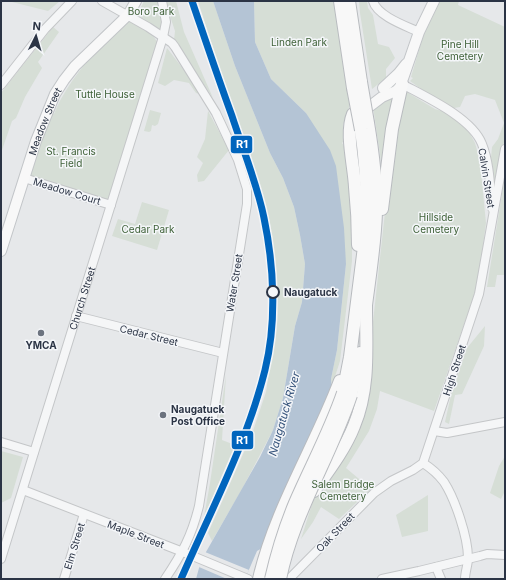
<svg xmlns="http://www.w3.org/2000/svg" width="506" height="580" font-family="Inter,sans-serif">
<rect width="100%" height="100%" fill="#e6e8ea"/>
<g fill="#d6ded6">
<polygon points="8,1 60,1 48,11"/>
<polygon points="144,1 160,1 163,32 137,15"/>
<polygon points="165,1 176,1 184,32 213,98 174,40 175,31"/>
<polygon points="198,1 213,1 235,66 270,153 283,178 294,207 300,235 305,264 302,302 295,326 283,398 273,430 241,491 212,541 208,533 252,434 266,392 273,346 275,275 270,222 250,153 221,73"/>
<polygon points="254,1 335,1 340,40 350,104 343,125 344,141 342,143 346,149 352,222 352,261 340,361 332,386 331,379 337,350 346,264 306,113 271,79 255,42"/>
<polygon points="359,1 367,1 368,8 373,15 378,44 389,47 395,58 386,69 386,78 372,89 360,13"/>
<polygon points="439,1 459,1 458,5 505,27 505,129 504,142 494,193 490,169 492,147 498,139 504,123 495,100 475,94 465,96 460,107 454,108 437,100 410,81 413,78 411,77 423,36"/>
<path d="M129,18l20,12 9,13 -31,95 -16,68 -87,-28 23,-66 7,2c16,-39 46,-67 75,-96z"/>
<polygon points="53,27 59,32 38,62 42,68 25,97 16,118 12,121 1,153 1,93"/>
<polygon points="167,48 203,95 196,93 189,83 174,80 165,86 158,83"/>
<polygon points="405,91 435,109 445,112 468,130 475,143 480,161 485,213 486,223 478,284 434,411 380,391 377,409 369,431 346,468 371,489 339,519 321,507 313,522 301,539 313,501 347,450 367,405 372,331 393,139"/>
<polygon points="396,95 382,168 373,107"/>
<polygon points="150,110 161,113 158,124 155,126 152,125 151,131 149,132 144,131"/>
<polygon points="208,111 229,150 204,181 198,182 197,175 203,163 197,157 205,139"/>
<polygon points="505,175 504,275 497,275 495,287 487,287"/>
<polygon points="142,202 169,210 157,250 112,236 118,219 135,224"/>
<polygon points="485,326 484,346 462,394 455,395 449,424 445,422 451,395 467,348"/>
<polygon points="226,375 222,440 235,445 204,517 210,483"/>
<polygon points="1,451 23,457 11,498 1,503"/>
<polygon points="505,456 505,491 501,499 490,493 499,466"/>
<polygon points="428,495 428,531 402,537 396,515"/>
</g>
<polygon fill="#b4c4d5" points="213,1 254,1 255,42 271,79 306,113 330,150 336,166 344,228 346,264 337,350 331,379 332,390 264,547 257,551 245,579 196,579 199,568 206,552 260,457 273,430 283,398 295,326 302,302 305,264 300,235 294,207 283,178 270,153 235,66"/>
<polygon fill="#e6e8ea" points="205,552 249,570 245,579 227,579 199,567"/>
<g fill="none" stroke-linecap="round" stroke-linejoin="round">
<g stroke="#c4c6c8" stroke-width="10">
<g id="minor">
<path d="M102,1l46,26 24,16 3,4 41,66 22,47 9,29v15l-48,302c-7,29 -17,48 -34,73"/>
<path d="M373,1c4,15 33,25 46,31"/>
<path d="M402,84c24,13 70,34 80,60 8,20 8,44 10,64"/>
<polyline points="1,85 45,29 72,1"/>
<polyline points="24,178 111,205"/>
<polyline points="76,316 223,353"/>
<polyline points="434,431 447,433 505,422"/>
<polyline points="1,442 34,452"/>
<path d="M423,463c8,5 15,11 21,19 11,17 24,55 24,76 0,7 -3,14 -3,21"/>
<polyline points="23,490 183,552 248,579"/>
<path id="s1" d="M1,559l162,-522 3,-15 -4,-21"/>
<polyline points="436,567 441,579"/>
<polyline points="64,579 84,514"/>
<polyline points="289,579 374,493 391,481 413,470 423,463 479,294 505,149"/>
<polyline points="382,579 419,571 480,556 487,554 505,555"/>
</g>
</g>
<g stroke="#c2c5c8" stroke-width="12">
<g id="major">
<polyline points="383,88 398,74 406,64"/>
<polyline points="361,113 382,97 396,91 400,87 419,32 434,1"/>
<path id="s2" d="M1,251l35,-110 19,-47 9,-14 11,-14 53,-51 8,-14"/>
</g>
</g>
<g stroke="#b8bbbf" stroke-width="14">
<g id="highway">
<polyline points="340,1 353,88"/>
<polyline points="349,1 361,82"/>
<path d="M353,114c-8,19 1,51 2,73 2,19 3,39 3,58"/>
<polyline points="382,209 392,129 402,84"/>
<path d="M365,313c4,-33 10,-67 11,-101 1,-30 -3,-59 -8,-89"/>
<path d="M343,393l7,-36 16,-126c2,-34 0,-67 -5,-101"/>
<polyline points="351,395 360,353"/>
<path d="M314,491c15,-21 31,-42 40,-65 16,-38 12,-80 12,-120"/>
<path d="M259,579c16,-69 56,-132 81,-198"/>
</g>
</g>
<use href="#minor" stroke="#f5f6f7" stroke-width="8"/>
<use href="#major" stroke="#f8f8f8" stroke-width="10"/>
<use href="#highway" stroke="#f8f8f8" stroke-width="12"/>
<g stroke="#b8bbbf" stroke-width="14" stroke-linecap="butt">
<g id="highway-bridge">
<polyline points="361,82 368,123"/>
<polyline points="353,88 361,130"/>
<path d="M271,579c6,-26 14,-52 24,-76 16,-37 35,-72 48,-110"/>
<path d="M280,579c13,-65 50,-121 71,-184"/>
</g>
</g>
<use href="#highway-bridge" stroke="#f8f8f8" stroke-width="12"/>
<g stroke="#f4f6f9" stroke-width="10">
<path id="rail-1" d="M181,579c30,-69 66,-136 84,-209 12,-48 9,-104 -1,-152 -7,-35 -21,-68 -32,-102 -14,-38 -27,-77 -40,-115"/>
</g>
<use href="#rail-1" stroke="#0065bd" stroke-width="7"/>
</g>
<circle fill="#f4f6f9" stroke="#2b3445" stroke-width="2" cx="273" cy="292" r="6"/>
<g fill="#6c737f" stroke="#f4f6f9" stroke-width="1.5">
<circle cx="41" cy="333" r="4"/>
<circle cx="163" cy="415" r="4"/>
</g>
<g text-anchor="middle" dominant-baseline="central" stroke-width="3" stroke-linejoin="round" paint-order="stroke">
<g font-size="10" fill="#3f6138" stroke="#f4f6f9">
<text x="151" y="11">Boro Park</text>
<text x="299" y="42">Linden Park</text>
<text x="460" y="44">Pine Hill<tspan x="460" dy="12">Cemetery</tspan></text>
<text x="105" y="94">Tuttle House</text>
<text x="71" y="151">St. Francis<tspan x="71" dy="12">Field</tspan></text>
<text x="436" y="217">Hillside<tspan x="436" dy="12">Cemetery</tspan></text>
<text x="148" y="229">Cedar Park</text>
<text x="343" y="484">Salem Bridge<tspan x="343" dy="12">Cemetery</tspan></text>
</g>
<g font-size="10" fill="#2b3445" stroke="#f4f6f9">
<text stroke="none"><textPath href="#s2" startOffset="137">Meadow Street</textPath></text>
<text transform="translate(487 178) rotate(81)">Calvin Street</text>
<text transform="translate(67 191) rotate(17)">Meadow Court</text>
<text transform="translate(234 283) rotate(-81)">Water Street</text>
<text stroke="none"><textPath href="#s1" startOffset="273">Church Street</textPath></text>
<text transform="translate(149 335) rotate(14)">Cedar Street</text>
<text transform="translate(454 370) rotate(-72)">High Street</text>
<text transform="translate(335 532) rotate(-46)">Oak Street</text>
<text transform="translate(136 534) rotate(21)">Maple Street</text>
<text transform="translate(74 546) rotate(-73)">Elm Street</text>
</g>
<g font-size="10" font-weight="bold" fill="#2b3445" stroke="#f4f6f9" text-anchor="start">
<text x="284" y="292">Naugatuck</text>
</g>
<g font-size="10" font-weight="bold" fill="#2b3445" stroke="#f4f6f9">
<text x="41" y="345">YMCA</text>
<text x="171" y="409" text-anchor="start">Naugatuck<tspan x="171" dy="12">Post Office</tspan></text>
</g>
<g font-size="11" font-style="italic" fill="#34527a" stroke="#f4f6f9">
<text transform="translate(284 414) rotate(-74)">Naugatuck River</text>
</g>
</g>
<g stroke="#f4f6f9" stroke-width="1.5">
<rect x="230" y="135" width="23" height="19" rx="4" fill="#0065bd"/>
<rect x="231" y="430" width="23" height="20" rx="4" fill="#0065bd"/>
</g>
<g font-size="11" text-anchor="middle" font-weight="bold" fill="#fff">
<text x="242" y="148">R1</text>
<text x="242" y="444">R1</text>
</g>
<rect width="506" height="580" fill="none" stroke="#2b3445" stroke-width="4"/>
<g transform="translate(36 36) rotate(5)" stroke="#f4f6f9" stroke-width="3" paint-order="stroke">
<path d="M0-3L7 15L0 10L-7 15Z" fill="#2b3445"/>
<text y="-6" font-size="11" font-weight="bold" text-anchor="middle" fill="#2b3445">N</text>
</g>
</svg>
